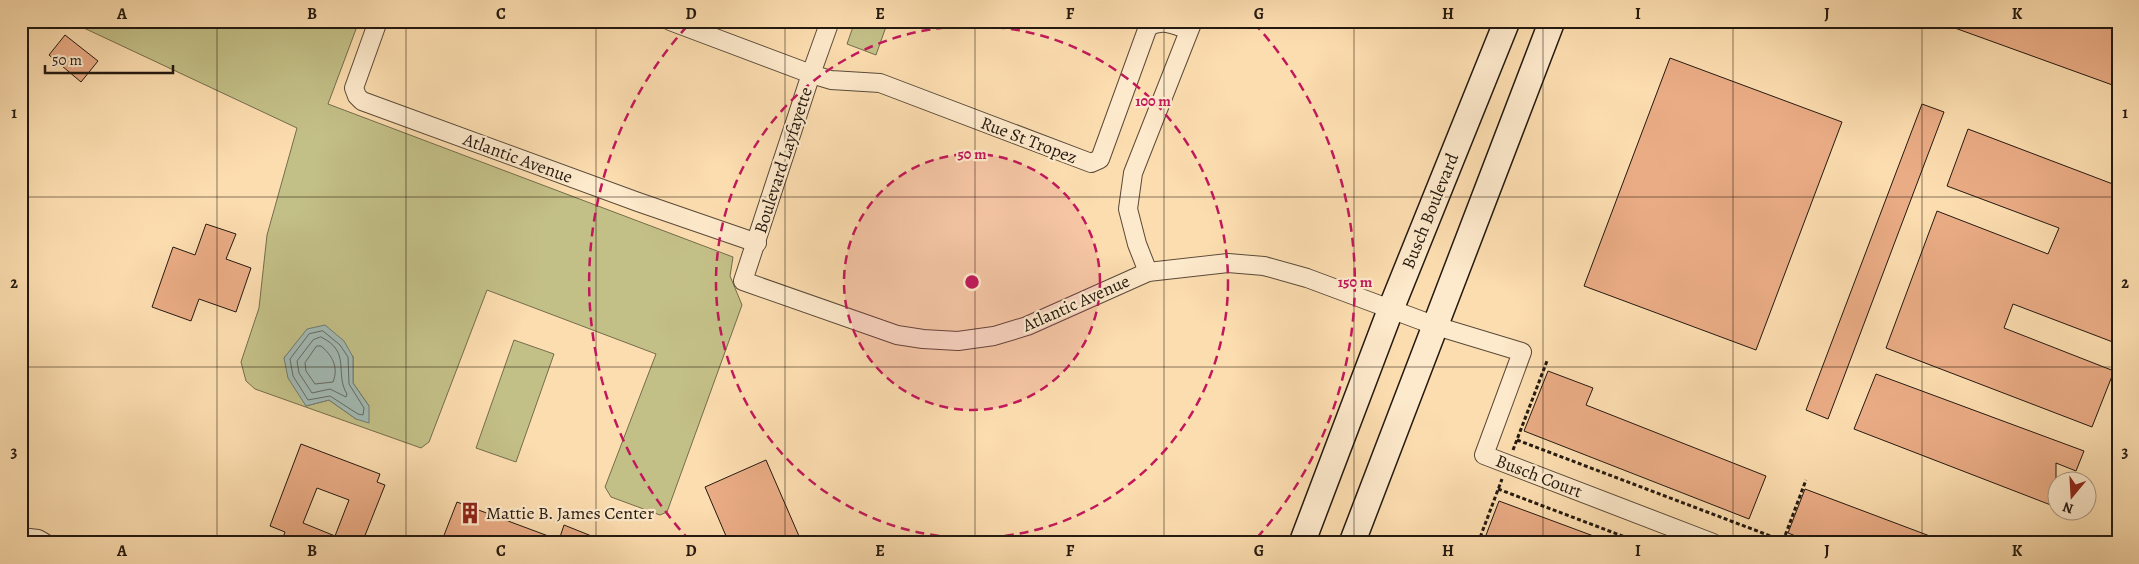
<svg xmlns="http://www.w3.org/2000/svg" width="2139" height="564" font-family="Alegreya,serif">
<rect width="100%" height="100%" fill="#fcddaf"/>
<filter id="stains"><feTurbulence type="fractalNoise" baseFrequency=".004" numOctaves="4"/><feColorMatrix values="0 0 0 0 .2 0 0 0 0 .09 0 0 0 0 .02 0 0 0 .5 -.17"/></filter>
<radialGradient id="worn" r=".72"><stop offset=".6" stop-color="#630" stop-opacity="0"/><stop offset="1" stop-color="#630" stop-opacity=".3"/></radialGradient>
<g fill="#c3c087" stroke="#746c4c" fill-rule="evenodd">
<polygon points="21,21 31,21 21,53"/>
<path d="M69,21h290l-31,83 405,153 -3,19 12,29 -75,207 -7,3 -49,-18 -6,-10 51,-133 -169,-64 -58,152 -8,6 -166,-59 -9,-8 -5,-19 18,-54 8,-73 30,-107zM295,345l58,11v27l16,23 -13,13 -27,-19 -23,6 -7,-13 -15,-35z"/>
<polygon points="855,21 888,21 876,55 847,44"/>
<polygon points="514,340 554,354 516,462 476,448"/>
</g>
<polygon fill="#a2bab4" stroke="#707a72" points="325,325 344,341 353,357 353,383 369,406 369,423 356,419 329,400 306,406 288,378 284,358 307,329"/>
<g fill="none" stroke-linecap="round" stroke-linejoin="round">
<g stroke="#636a62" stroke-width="1">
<polygon points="323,331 340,345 348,357 349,384 364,408 363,415 358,414 330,396 308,400 293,376 290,359 309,334"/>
<path d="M321,337c31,15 13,36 26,57l-1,3 -16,-8 -18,4 -13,-20 -2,-12 16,-21z"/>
<path d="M317,346h4c11,9 18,21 12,36l-18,2 -9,-13 -1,-8z"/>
</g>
</g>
<g fill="#eaac85" stroke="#241910" fill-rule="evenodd">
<polygon points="1942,21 2118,21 2118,87 1941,23"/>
<polygon points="65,35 98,61 81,82 49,55"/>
<polygon points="1670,58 1842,122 1756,350 1584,286"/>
<polygon points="1922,104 1944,112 1828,419 1806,410"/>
<polygon points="1968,129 2118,186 2118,344 2013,304 2004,328 2114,371 2092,427 1886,348 1937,211 2048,254 2059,228 1947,186"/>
<polygon points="206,224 236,234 226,259 251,268 236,312 199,299 191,321 152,307 173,247 195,255"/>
<polygon points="1548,371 1593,388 1586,405 1766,476 1749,519 1524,431"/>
<polygon points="1876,374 2084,451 2076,471 2056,463 2056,507 1854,429"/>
<path d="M301,444l79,30 -3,8 8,3 -23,58h-81l4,-11 -15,-6zM317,488l32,12 -14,36 -32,-13z"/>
<polygon points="766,460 802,543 729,543 705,487"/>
<polygon points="1805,489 1943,541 1943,543 1814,543 1788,533"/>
<polygon points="1499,501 1607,541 1607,543 1483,543"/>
<polygon points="457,502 559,540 564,525 609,543 441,543"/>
</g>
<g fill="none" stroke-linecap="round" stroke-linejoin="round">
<g stroke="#5a4a38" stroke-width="20">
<g id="minor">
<polyline points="378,21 354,88 357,96 362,101 638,202 757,243"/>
<path d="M670,21l141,53 20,6 49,3 211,80 9,-4 48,-132c14,-9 26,-2 41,3"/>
<polyline points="830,21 811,74 743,281 897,335 923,339 958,341 994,336 1027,326 1148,272 1228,263 1264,266 1307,278 1436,326 1522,352 1484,455 1713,543"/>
<polyline points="1148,272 1137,244 1128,209 1133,173 1193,21"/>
<polyline points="21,537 38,539 45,543"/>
</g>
</g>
<g stroke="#241910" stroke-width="28">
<g id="secondary">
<polyline points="1302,543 1390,311 1507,21"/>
<polyline points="1352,543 1552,21"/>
</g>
</g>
<g stroke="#241910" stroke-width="3" stroke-dasharray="4 2.5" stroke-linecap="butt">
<polyline points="1517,440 1789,543"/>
<polyline points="1513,450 1547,361"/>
<polyline points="1498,489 1641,543"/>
<polyline points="1783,541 1806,480"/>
<polyline points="1478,543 1502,479"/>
</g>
<use href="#minor" stroke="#fde9cb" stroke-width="18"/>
<use href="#secondary" stroke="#fde9cb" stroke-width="25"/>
</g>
<path fill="none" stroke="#241910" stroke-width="1" stroke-opacity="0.55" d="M217,21v522M406,21v522M596,21v522M785,21v522M975,21v522M1164,21v522M1354,21v522M1543,21v522M1733,21v522M1922,21v522M21,197h2097M21,367h2097"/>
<circle cx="972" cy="282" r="128" fill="#c2185b" fill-opacity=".12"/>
<g fill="none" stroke="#c2185b" stroke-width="2.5" stroke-dasharray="9 6">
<circle cx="972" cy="282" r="128"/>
<circle cx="972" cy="282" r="256"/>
<path d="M690 541A383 383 0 0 1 690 23M1254 23A383 383 0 0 1 1254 541"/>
</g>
<defs>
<g id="building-bare" transform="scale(1.725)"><path d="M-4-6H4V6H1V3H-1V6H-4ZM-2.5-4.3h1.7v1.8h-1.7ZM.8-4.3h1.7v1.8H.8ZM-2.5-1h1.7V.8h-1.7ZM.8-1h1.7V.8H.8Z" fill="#8f2418" stroke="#fde9cb" stroke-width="2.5" paint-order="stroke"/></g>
</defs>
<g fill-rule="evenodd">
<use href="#building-bare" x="470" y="513"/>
</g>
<g text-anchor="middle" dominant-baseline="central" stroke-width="4.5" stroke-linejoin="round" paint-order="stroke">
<g font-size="18" fill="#241910" stroke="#fde9cb">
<text transform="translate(1029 140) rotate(21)">Rue St Tropez</text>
<text transform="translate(518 158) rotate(20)">Atlantic Avenue</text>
<text transform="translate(783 160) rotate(-72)">Boulevard Layfayette</text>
<text transform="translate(1430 211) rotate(-68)">Busch Boulevard</text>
<text transform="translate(1076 303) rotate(-24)">Atlantic Avenue</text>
<text transform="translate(1539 476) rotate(21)">Busch Court</text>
</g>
<g font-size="18" fill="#241910" stroke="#fde9cb" text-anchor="start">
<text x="486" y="513">Mattie B. James Center</text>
</g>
</g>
<circle cx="972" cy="282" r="8" fill="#c2185b" stroke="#fde9cb" stroke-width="2.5"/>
<g font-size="15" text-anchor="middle" font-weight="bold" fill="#c2185b" stroke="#fde9cb" stroke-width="4.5" stroke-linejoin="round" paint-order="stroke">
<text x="1153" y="106">100 m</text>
<text x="972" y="159">50 m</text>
<text x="1355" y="287">150 m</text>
</g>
<rect width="2139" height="564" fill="none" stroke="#fcddaf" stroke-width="55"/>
<g transform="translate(2072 496) rotate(198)"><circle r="24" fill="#fde9cb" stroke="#a69680"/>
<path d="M0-4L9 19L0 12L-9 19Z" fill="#8f2418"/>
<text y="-8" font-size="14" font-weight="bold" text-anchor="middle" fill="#241910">N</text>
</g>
<path d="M45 65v8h128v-8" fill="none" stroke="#241910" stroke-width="2.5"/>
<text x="52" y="65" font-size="15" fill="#241910" stroke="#fde9cb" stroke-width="4" paint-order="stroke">50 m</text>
<rect x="28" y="28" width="2084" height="508" fill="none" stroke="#241910" stroke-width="2"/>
<g font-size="16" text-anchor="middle" font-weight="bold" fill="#241910">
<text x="122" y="19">A</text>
<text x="312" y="19">B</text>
<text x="501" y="19">C</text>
<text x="691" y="19">D</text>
<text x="880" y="19">E</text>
<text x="1070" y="19">F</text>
<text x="1259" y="19">G</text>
<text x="1448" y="19">H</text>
<text x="1638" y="19">I</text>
<text x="1827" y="19">J</text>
<text x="2017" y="19">K</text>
<text x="14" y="118">1</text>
<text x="2125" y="118">1</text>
<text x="14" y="288">2</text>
<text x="2125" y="288">2</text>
<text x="14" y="457">3</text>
<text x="2125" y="457">3</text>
<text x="122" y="556">A</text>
<text x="312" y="556">B</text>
<text x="501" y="556">C</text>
<text x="691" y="556">D</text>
<text x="880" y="556">E</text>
<text x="1070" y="556">F</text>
<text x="1259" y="556">G</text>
<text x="1448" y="556">H</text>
<text x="1638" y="556">I</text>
<text x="1827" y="556">J</text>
<text x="2017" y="556">K</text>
</g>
<rect width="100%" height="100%" filter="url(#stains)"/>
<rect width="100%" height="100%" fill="url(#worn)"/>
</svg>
